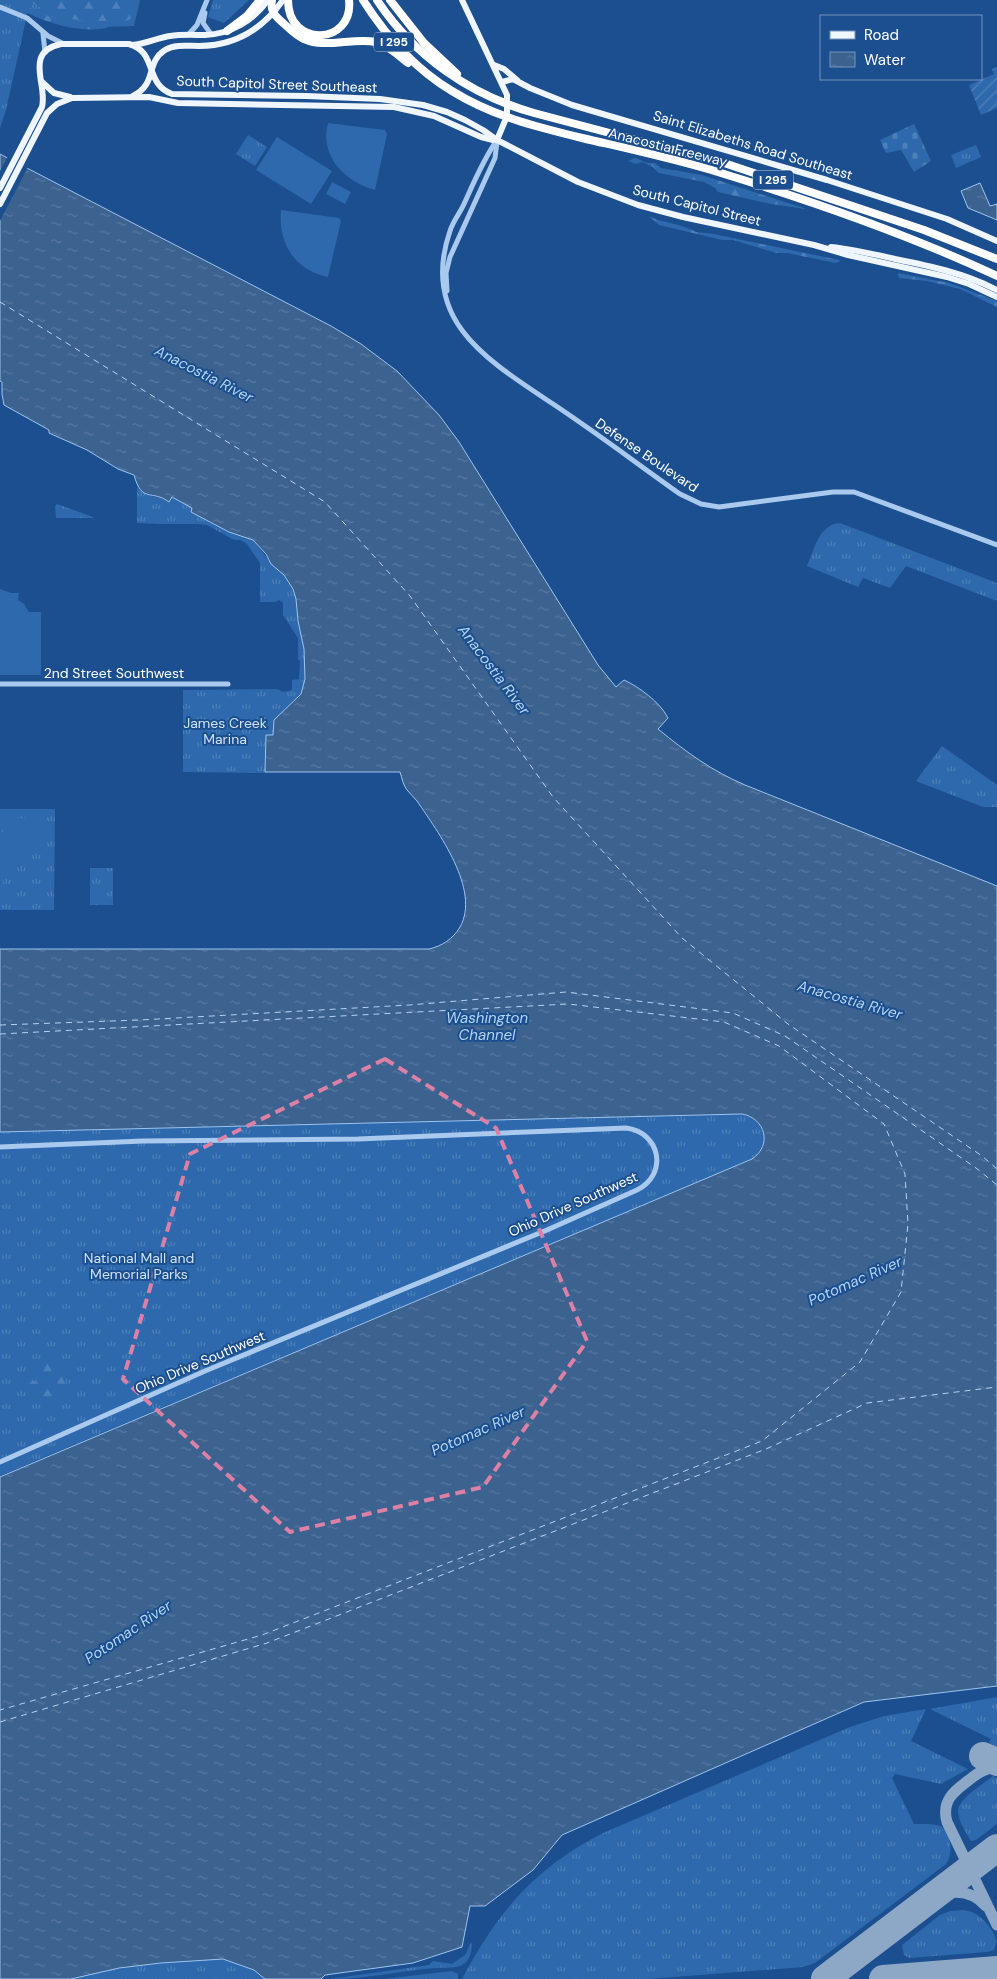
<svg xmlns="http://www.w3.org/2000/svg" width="997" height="1979" font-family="'DM Sans',sans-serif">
<defs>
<pattern id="grass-tufts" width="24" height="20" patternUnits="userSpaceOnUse" patternTransform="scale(1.25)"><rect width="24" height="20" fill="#2e69ad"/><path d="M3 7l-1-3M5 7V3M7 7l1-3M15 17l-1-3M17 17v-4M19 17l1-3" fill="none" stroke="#4d80b9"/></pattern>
<pattern id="forest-firs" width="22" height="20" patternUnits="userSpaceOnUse" patternTransform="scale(1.25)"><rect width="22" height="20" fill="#2e69ad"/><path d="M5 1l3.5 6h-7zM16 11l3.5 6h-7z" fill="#4d80b9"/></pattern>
<pattern id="cemetery-stones" width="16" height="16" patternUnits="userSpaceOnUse" patternTransform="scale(1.25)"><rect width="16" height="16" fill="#2e69ad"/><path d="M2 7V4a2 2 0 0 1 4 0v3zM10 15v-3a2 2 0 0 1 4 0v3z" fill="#4d80b9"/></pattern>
<pattern id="garden-furrows" width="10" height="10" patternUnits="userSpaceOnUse" patternTransform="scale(1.25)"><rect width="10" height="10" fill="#2e69ad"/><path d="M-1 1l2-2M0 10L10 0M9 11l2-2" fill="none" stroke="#4d80b9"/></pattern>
<pattern id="water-ripples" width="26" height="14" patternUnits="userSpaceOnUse" patternTransform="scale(1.25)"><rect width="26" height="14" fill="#3c6290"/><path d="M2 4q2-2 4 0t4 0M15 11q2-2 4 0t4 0" fill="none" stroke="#597aa1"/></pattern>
</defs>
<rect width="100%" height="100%" fill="#1b4f8f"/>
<g fill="url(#grass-tufts)">
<polygon points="0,0 140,0 134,26 105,27 71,25 28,11 6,110 0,128"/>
<polygon points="213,0 249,0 224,23 208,17"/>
<polygon points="248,135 267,147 255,166 236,154"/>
<polygon points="976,145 981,157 956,168 951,155"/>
<path d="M137,487c14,14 19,6 32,15l2,-5 22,11 -2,4 38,20 24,8 18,23 13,12 9,14 3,10 2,22 6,28 1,30 -4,15 -27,26 -1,16h-7l-1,37 -82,-1v-82l94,-1 7,3 8,-2v-10l7,-1 1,-18 -2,-2v-21l-15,-23v-12l-4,-3 -4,2h-15v-39l-13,-19 -7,-4h-6l-27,-15 -9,-1h-39l-22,-1z"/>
<polygon points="57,504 93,517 93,518 56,518 55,506"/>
<path d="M840,523l157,60v18l-91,-35 -16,22 -27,-10 -5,9 -51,-21c7,-16 12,-42 33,-43z"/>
<polygon points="942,746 997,785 997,807 983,807 916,781"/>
<polygon points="0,809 55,809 54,910 0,910"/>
<rect x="90" y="868" width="23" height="37"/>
<path d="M742,1114c23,4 31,31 10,45l-752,317v-344z"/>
<polygon points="997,1697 997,1747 989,1743 991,1739 930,1709"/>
<path d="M926,1709l-15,32 57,28 -27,15 -46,-10 -3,4 22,46c7,0 22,-1 28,3 10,9 11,27 4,37l-131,99 -12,4 -155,12h-186c36,-68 73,-111 141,-146l247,-106 34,-11z"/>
<path d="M993,1776l4,2v46l-21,16 -5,1c-5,-8 -12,-19 -13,-29 -1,-13 26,-28 35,-36z"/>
<path d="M964,1910c17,3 26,15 33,31l-3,9 -7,2 -78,6 -5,-3 -2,-10 38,-30 10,-4z"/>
<path d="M471,1942c2,8 -1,19 -9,23 -7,4 -19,2 -27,3 -35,3 -70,11 -105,11l99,-14 4,-4 19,3 14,-10z"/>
<path d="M224,1959l30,11 11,9h-194c49,-14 102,-19 153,-20z"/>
<polygon points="452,1971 458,1974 458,1979 384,1979"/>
</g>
<g fill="url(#forest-firs)">
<path d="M8,0c13,0 23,10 35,14 21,9 42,11 65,12l-1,2c-30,6 -76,-8 -99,-28z"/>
<polygon points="25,0 132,0 129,11 131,19 126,21 83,21 61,17"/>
<polygon points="635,158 647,163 655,163 661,168 702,175 806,209 771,204 718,192 715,188 704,182 659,173 653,167 642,162 636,164 628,161"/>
<path d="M650,217c14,6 32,7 46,15l18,2 125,26 1,1 -4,2 -49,-10h-11l-43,-13h-11l-63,-15z"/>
<polygon points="898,273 949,283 997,301 997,307 960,289 927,281 899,278"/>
<polygon points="49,1352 61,1362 68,1391 51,1404 34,1399 27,1384 28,1382 36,1381 37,1376 35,1367 46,1353"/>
</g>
<polygon fill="url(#cemetery-stones)" points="914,124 931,161 914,172 901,150 886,153 880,140"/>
<polygon fill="url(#garden-furrows)" points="997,67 997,108 981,115 969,85 994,74 992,69"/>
<g fill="#2e69ad">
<path d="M328,123l57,7 2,4 -12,56c-30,-8 -56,-34 -47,-67z"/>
<polygon points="277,137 332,171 311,204 256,170"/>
<polygon points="332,182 351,192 345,204 326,194"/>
<path d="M281,210l58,8 2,3 -13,56c-34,-7 -50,-34 -47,-67z"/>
<polygon points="0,589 11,593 19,593 18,600 24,604 29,612 41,612 41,675 0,675"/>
<polygon points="3,818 42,818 44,820 45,836 28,858 3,859 3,890 0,890 0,832 3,832"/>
</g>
<g fill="url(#water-ripples)" stroke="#9cc4f0">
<path d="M0,154l331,172 30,18 36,27 42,44 20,27 139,223 18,22 8,-7c15,7 36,22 44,38l-10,11c28,23 54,42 87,56l252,101v800l-133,16 -302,133 -29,35 -48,36h-15l-8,41 -49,16 -88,12 -4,4h-56l-11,-9 -31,-11 -62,4 -42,5 -48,11h-71v-502l752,-318c21,-14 13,-41 -10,-45l-742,18v-183h429c13,-3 24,-10 31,-22 21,-37 -22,-95 -43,-126 -3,-4 -7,-7 -10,-11 -4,-5 -5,-12 -7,-18h-135l1,-37h7l1,-15 27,-26 4,-15 -1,-30 -6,-28 -2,-22 -3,-10 -9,-14 -13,-11 -5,-10 -13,-14 -24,-8 -38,-20 1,-4 -20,-11 -3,5c-17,-13 -27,2 -35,-27l-16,-6 -31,-19 -38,-17v-3l-45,-25 -2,-11v-12l-2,-1z"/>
<polygon points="980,183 990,206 997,204 997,220 968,208 961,191"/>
</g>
<polygon fill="#1b4f8f" points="8,156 28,167 0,221 0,171"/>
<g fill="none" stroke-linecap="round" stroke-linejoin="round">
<g stroke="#b5d3f5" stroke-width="1" stroke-dasharray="6 5" stroke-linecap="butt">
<polyline points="0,302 325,502 410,596 553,797 682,938 788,1024 982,1156 997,1169"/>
<polyline points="0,1025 140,1020 409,1005 566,992 733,1013 785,1036 976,1168 997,1185"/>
<polyline points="0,1034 568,1004 724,1022 779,1046 884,1124 905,1174 908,1224 901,1292 860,1362 762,1441 262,1635 0,1710"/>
<polyline points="0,1722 267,1643 766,1449 867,1403 997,1387"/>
</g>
<g stroke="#8da7c7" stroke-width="11">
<path d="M997,1767c-12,1 -19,6 -28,13 -15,11 -28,21 -22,42l50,103"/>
<path d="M927,1901c20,-11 42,-14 59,5"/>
<polyline points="990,1971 997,1971"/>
<polyline points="922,1979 956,1973"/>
</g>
<g stroke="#8da7c7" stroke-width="28">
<polyline points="983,1756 997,1762"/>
<polyline points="825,1979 997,1848"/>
<polyline points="883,1979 997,1970"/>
</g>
<g stroke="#a9c9ee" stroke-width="5">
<polyline points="0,7 27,18 48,36 64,44"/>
<polyline points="205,13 203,23 211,34"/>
<polyline points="43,34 45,52"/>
<polyline points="188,35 197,25 207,0"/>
<path d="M497,140c-14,20 -23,42 -33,64 -4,9 -11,17 -14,27 -30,87 34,127 97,169 46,30 89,63 133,94l21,10 18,3 114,-15h21l143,53"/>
<polyline points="447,291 446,273 450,257 495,158 497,142"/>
<polyline points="0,684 228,684"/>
<path d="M0,1147l143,-6 215,-2 268,-11c34,4 43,46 11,62l-90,40 -342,141 -205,91"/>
</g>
<g stroke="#f0f6ff" stroke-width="6">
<polyline points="462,0 507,95 507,116 497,140"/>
<path d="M132,45c14,-1 25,-7 38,-9 12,-2 24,-1 35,-1 26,-1 48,-14 63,-35"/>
<polyline points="494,65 504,69 517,80"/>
<polyline points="41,81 54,93 70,97"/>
<polyline points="502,82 513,79 530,88 572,105 827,180 947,219 997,241"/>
<path d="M133,96c25,-13 12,-33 32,-46 10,-6 23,-4 34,-4 36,0 63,-16 84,-46"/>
<path d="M0,188l42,-81c6,-22 -19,-55 19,-63h68c29,8 15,40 43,50l134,2 74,3 43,6 24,7 18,8 18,10 14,10 81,42 60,23 45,12 131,28 34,10 99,22 22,7 28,13"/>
<polyline points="0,204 47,113 57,104 72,98 149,97 178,103 394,107 434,116 481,137 493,140"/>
<path d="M831,247c21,2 42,7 64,12 35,7 69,14 102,31"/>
</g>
<g stroke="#fff" stroke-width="8">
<path d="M272,0c-2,11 3,16 10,22 7,6 13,13 22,17 22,10 49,-2 72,3 13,4 22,13 32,21"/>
<path d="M288,0c0,49 66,45 61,0"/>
<path d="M363,0c23,36 52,69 89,91 40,25 85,36 130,47 47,11 94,21 139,35 94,29 187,61 276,103"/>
<path d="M377,0c37,56 93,95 157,113l193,51 197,66 73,29"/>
<polyline points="390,0 424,43 457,74"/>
<polyline points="227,31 247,16 260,0"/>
</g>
</g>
<path fill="none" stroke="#dd80a5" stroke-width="4" stroke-dasharray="10 6" stroke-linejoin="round" d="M385,1059l111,69 91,213 -104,146 -193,45 -167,-153 67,-225z"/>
<g text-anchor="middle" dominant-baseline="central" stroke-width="4" stroke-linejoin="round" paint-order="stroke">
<g fill="#1b4f8f" stroke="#bbcadd" stroke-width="1">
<rect x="374" y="32.5" width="40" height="19" rx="4"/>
<rect x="753" y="170.5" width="40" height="19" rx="4"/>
</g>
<g font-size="12" font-weight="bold" fill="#fff">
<text x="394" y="42">I 295</text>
<text x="773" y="180">I 295</text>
</g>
<g font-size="14" fill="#fff" stroke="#1b4f8f">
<text transform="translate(277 84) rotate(2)">South Capitol Street Southeast</text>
<text transform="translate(753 145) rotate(17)">Saint Elizabeths Road Southeast</text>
<text transform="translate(668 147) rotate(14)">Anacostia Freeway</text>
<text transform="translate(697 205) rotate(14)">South Capitol Street</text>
<text transform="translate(647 455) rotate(34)">Defense Boulevard</text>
<text x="114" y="673">2nd Street Southwest</text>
<text transform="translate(573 1204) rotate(-24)">Ohio Drive Southwest</text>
<text transform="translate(200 1362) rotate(-23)">Ohio Drive Southwest</text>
</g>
<g font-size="14" fill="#cfe3fa" stroke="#1b4f8f">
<text x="225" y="723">James Creek<tspan x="225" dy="16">Marina</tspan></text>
<text x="139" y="1258">National Mall and<tspan x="139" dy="16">Memorial Parks</tspan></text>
</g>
<g font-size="15" font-style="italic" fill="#b5d3f5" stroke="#1b4f8f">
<text transform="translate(204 374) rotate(27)">Anacostia River</text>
<text transform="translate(494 670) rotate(53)">Anacostia River</text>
<text transform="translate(850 1000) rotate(16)">Anacostia River</text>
<text x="487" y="1018">Washington<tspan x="487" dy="17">Channel</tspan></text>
<text transform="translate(855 1281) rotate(-24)">Potomac River</text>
<text transform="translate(478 1431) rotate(-24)">Potomac River</text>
<text transform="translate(128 1632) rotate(-34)">Potomac River</text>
</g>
</g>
<rect x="820" y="15" width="162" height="65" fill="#1b4f8f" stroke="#7695bc"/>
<rect x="830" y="31" width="25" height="8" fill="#f0f6ff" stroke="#7695bc"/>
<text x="864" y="40" font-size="15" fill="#ffffff">Road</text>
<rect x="830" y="52" width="25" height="15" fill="url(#water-ripples)" stroke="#7695bc"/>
<text x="864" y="65" font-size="15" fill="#ffffff">Water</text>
</svg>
